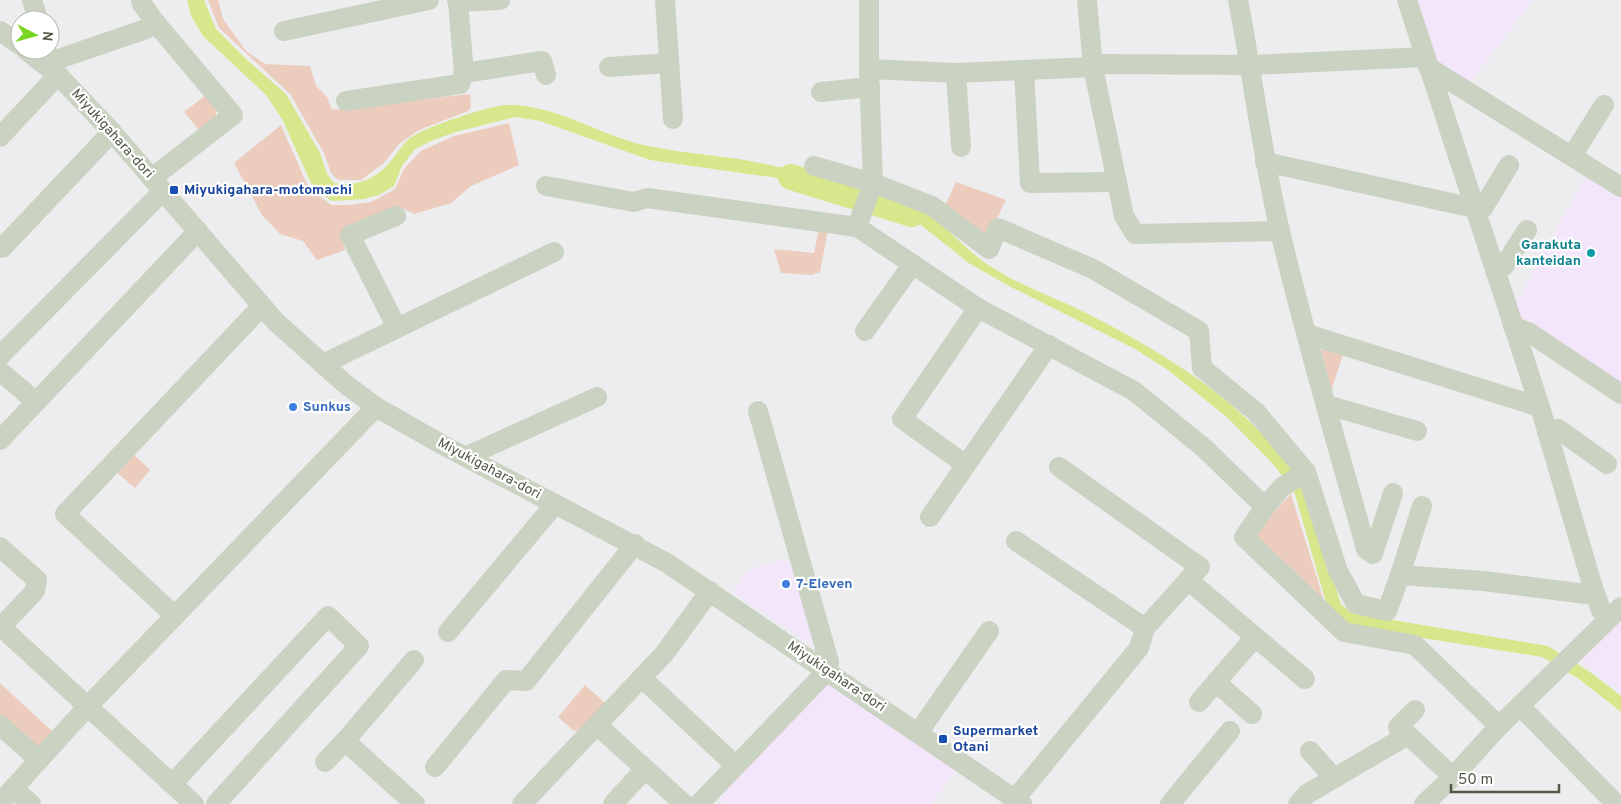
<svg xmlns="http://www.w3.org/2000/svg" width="1621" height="804" font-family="Overpass,sans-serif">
<rect width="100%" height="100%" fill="#ededf0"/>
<g fill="#f3e6fa">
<polygon points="1415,0 1533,0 1467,86 1437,65"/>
<polygon points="1589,170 1621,191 1621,388 1523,325 1516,304"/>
<polygon points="784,560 795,562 823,652 733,593 747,570"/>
<polygon points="1621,621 1621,693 1581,661"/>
<polygon points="826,680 956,771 930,804 725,804 716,796"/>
</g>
<g fill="#ecccbd">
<polygon points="208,0 218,0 223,19 246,51 265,64 310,66 316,86 327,97 332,110 470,94 471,107 468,111 419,130 399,144 384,163 361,180 338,180 331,173 324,153 290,94 219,28"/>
<polygon points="206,95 216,108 216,118 199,130 184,112"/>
<polygon points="509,123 519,165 471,186 451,203 414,214 402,208 341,235 345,250 317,260 303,241 280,234 262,215 234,163 281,125 306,182 316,193 331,205 350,205 371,202 395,189 404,169 421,151 454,136"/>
<polygon points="956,182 1006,200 986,241 944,208"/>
<polygon points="819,229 828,230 820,272 812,275 781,273 774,249 814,253"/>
<polygon points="1326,346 1344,352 1329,397 1318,354"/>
<polygon points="131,452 150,470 135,488 114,470"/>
<polygon points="1291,494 1323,598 1256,542 1256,531"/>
<polygon points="0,683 55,734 36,754 0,720"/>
<polygon points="585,685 605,703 580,731 573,730 558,717"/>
</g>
<path fill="#d9e78c" d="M187,0h17l12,29 31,31 39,34 34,59 7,21 7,9c21,4 41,-3 55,-20 9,-9 13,-20 24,-27 14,-9 77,-31 94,-31 49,-1 93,31 141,41 30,6 61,9 91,13 58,10 118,26 173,48 31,12 50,41 78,59 29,19 63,31 94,46 69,35 139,76 190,135 10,13 22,25 29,39 6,11 8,24 12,35 9,28 17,55 26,83l10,9 197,33 42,26 31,24v16l-42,-33 -37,-22 -200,-32 -8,-10 -9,-16 -31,-108 -21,-27 -45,-46 -60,-48 -33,-21 -126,-63 -39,-22 -59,-47 -59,-24 -75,-15 -127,-18 -110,-39 -25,-4 -59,15 -25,9 -16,8 -13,17 -8,20 -15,9 -15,4 -32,2 -9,-6 -12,-12 -29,-64 -16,-24 -63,-59 -12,-20z"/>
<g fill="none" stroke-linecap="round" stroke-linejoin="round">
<polyline stroke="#d9e78c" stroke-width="26" points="791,177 912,214"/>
<g stroke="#cad2c1" stroke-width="20">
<polyline points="32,0 38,20"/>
<polyline points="141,0 142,4 155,22 233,115 152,178"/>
<polyline points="457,0 458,2 500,0"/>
<polyline points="665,0 673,119"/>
<polyline points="869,0 869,69 956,73 1093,67 1105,64 1251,65 1425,57"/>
<polyline points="1087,0 1093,67 1124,216 1135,234 1280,231"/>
<path d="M1238,0c15,77 24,155 42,231 25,107 57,212 86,318l7,5 20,-61"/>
<polyline points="1407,0 1540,407 1594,591 1601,610 1608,619"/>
<polyline points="0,31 20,45"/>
<polyline points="284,31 429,0"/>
<polyline points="26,50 58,75 112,132 275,321 344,383 376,407 441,444 667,563 1022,804"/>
<polyline points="47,54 44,64 146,29 155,22"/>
<polyline points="609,67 669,63"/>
<polyline points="1428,67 1621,187"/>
<polyline points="869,69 873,183 932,206 989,249 998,228 1093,269 1199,331 1202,368 1256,412 1306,472 1338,571 1356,604 1387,611 1400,575 1484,581 1586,594 1594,591"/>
<polyline points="1024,70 1030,183 1117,182"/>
<polyline points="464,73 542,61 546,75"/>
<polyline points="956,73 961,147"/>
<polyline points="821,92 870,87"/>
<polyline points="346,101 460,84 464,73 458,2"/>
<polyline points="0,137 58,75"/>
<polyline points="1572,156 1604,105"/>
<polyline points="1265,162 1474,208 1483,208 1509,165"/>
<polyline points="814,166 873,183 857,227 978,308 1134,391 1204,448 1265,507"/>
<polyline points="546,186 634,202 647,198 857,227"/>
<polyline points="396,216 350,235 397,328"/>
<polyline points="2,248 112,132"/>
<polyline points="1495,271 1504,266 1527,230"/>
<polyline points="1513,326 1530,333 1621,394"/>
<polyline points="865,331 912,265"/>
<polyline points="1307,334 1540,407"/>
<polyline points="0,356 163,191"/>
<polyline points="323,364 554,252"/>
<polyline points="0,371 36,402"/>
<polyline points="1327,405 1417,431"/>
<polyline points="1547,433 1558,429 1607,464"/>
<polyline points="0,440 198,231"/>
<polyline points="465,457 597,397"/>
<polyline points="966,465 902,419 978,308"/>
<polyline points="1306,472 1282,487 1265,507 1244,537 1344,632 1415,645 1499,726"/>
<polyline points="930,517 1049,345"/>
<polyline points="1016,541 1145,628"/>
<polyline points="0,547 37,580 35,591 0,628"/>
<polyline points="1400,575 1422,506"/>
<polyline points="1188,580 1305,679"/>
<polyline points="175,616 65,514 262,306"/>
<polyline points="0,626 194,804"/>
<polyline points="448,632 555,504"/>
<polyline points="414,660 345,741 415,804"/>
<polyline points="642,678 735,765"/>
<polyline points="1216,682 1252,714"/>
<polyline points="1199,702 1255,637"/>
<polyline points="1520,706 1616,804"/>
<polyline points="0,725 39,760"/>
<polyline points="597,725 684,804"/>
<polyline points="918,733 989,631"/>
<polyline points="1408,735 1398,727 1415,710"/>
<polyline points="1310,751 1334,778"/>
<polyline points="325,762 345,741"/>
<polyline points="435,767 506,680 526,681 635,544"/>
<polyline points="172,784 328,616 359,646 216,804"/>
<polyline points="13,788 31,804"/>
<polyline points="1015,799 1139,648 1145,628 1200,567 1059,467"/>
<polyline points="0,803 88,706 376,407"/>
<polyline points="522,804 664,654 710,591"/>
<polyline points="613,804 645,769"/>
<polyline points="699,804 827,671 829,662 758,411"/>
<polyline points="1170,804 1230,731"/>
<polyline points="1298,804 1307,794 1408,735 1453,777"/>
<polyline points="1424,804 1453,777 1499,726 1621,607"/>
</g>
</g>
<g fill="#1a4fb4" stroke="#fff" stroke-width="2">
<rect x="169" y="185" width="10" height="10" rx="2.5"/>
<rect x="938" y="734" width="10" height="10" rx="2.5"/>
</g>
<circle fill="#0f9aa8" stroke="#fff" stroke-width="2" cx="1591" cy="253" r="5"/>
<g fill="#3f7fe0" stroke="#fff" stroke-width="2">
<circle cx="293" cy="407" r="5"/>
<circle cx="786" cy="584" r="5"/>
</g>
<g text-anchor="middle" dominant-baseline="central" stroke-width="4.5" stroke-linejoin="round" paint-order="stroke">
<g font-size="14" fill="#515946" stroke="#fff">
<text transform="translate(112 134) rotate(48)">Miyukigahara-dori</text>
<text transform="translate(489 469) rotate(28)">Miyukigahara-dori</text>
<text transform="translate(836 677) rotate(34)">Miyukigahara-dori</text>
</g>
<g font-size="14" font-weight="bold" fill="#164399" stroke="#fff" text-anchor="start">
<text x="184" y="190">Miyukigahara-motomachi</text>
<text x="953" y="731">Supermarket<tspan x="953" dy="16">Otani</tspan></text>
</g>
<g font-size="14" font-weight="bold" fill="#0d838f" stroke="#fff" text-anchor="end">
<text x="1581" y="245">Garakuta<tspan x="1581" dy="16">kanteidan</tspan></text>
</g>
<g font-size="14" font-weight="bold" fill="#366cbe" stroke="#fff" text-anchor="start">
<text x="303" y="407">Sunkus</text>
<text x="796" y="584">7-Eleven</text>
</g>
</g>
<g transform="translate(35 35) rotate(96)"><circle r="24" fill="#ffffff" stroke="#b9bdb5"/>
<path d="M0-4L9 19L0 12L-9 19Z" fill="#7ad422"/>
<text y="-8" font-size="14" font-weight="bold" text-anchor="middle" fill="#515946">N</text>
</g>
<path d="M1451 784v8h108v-8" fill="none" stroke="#515946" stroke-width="2.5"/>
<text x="1458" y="784" font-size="15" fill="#515946" stroke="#ffffff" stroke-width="4" paint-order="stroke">50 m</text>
</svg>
